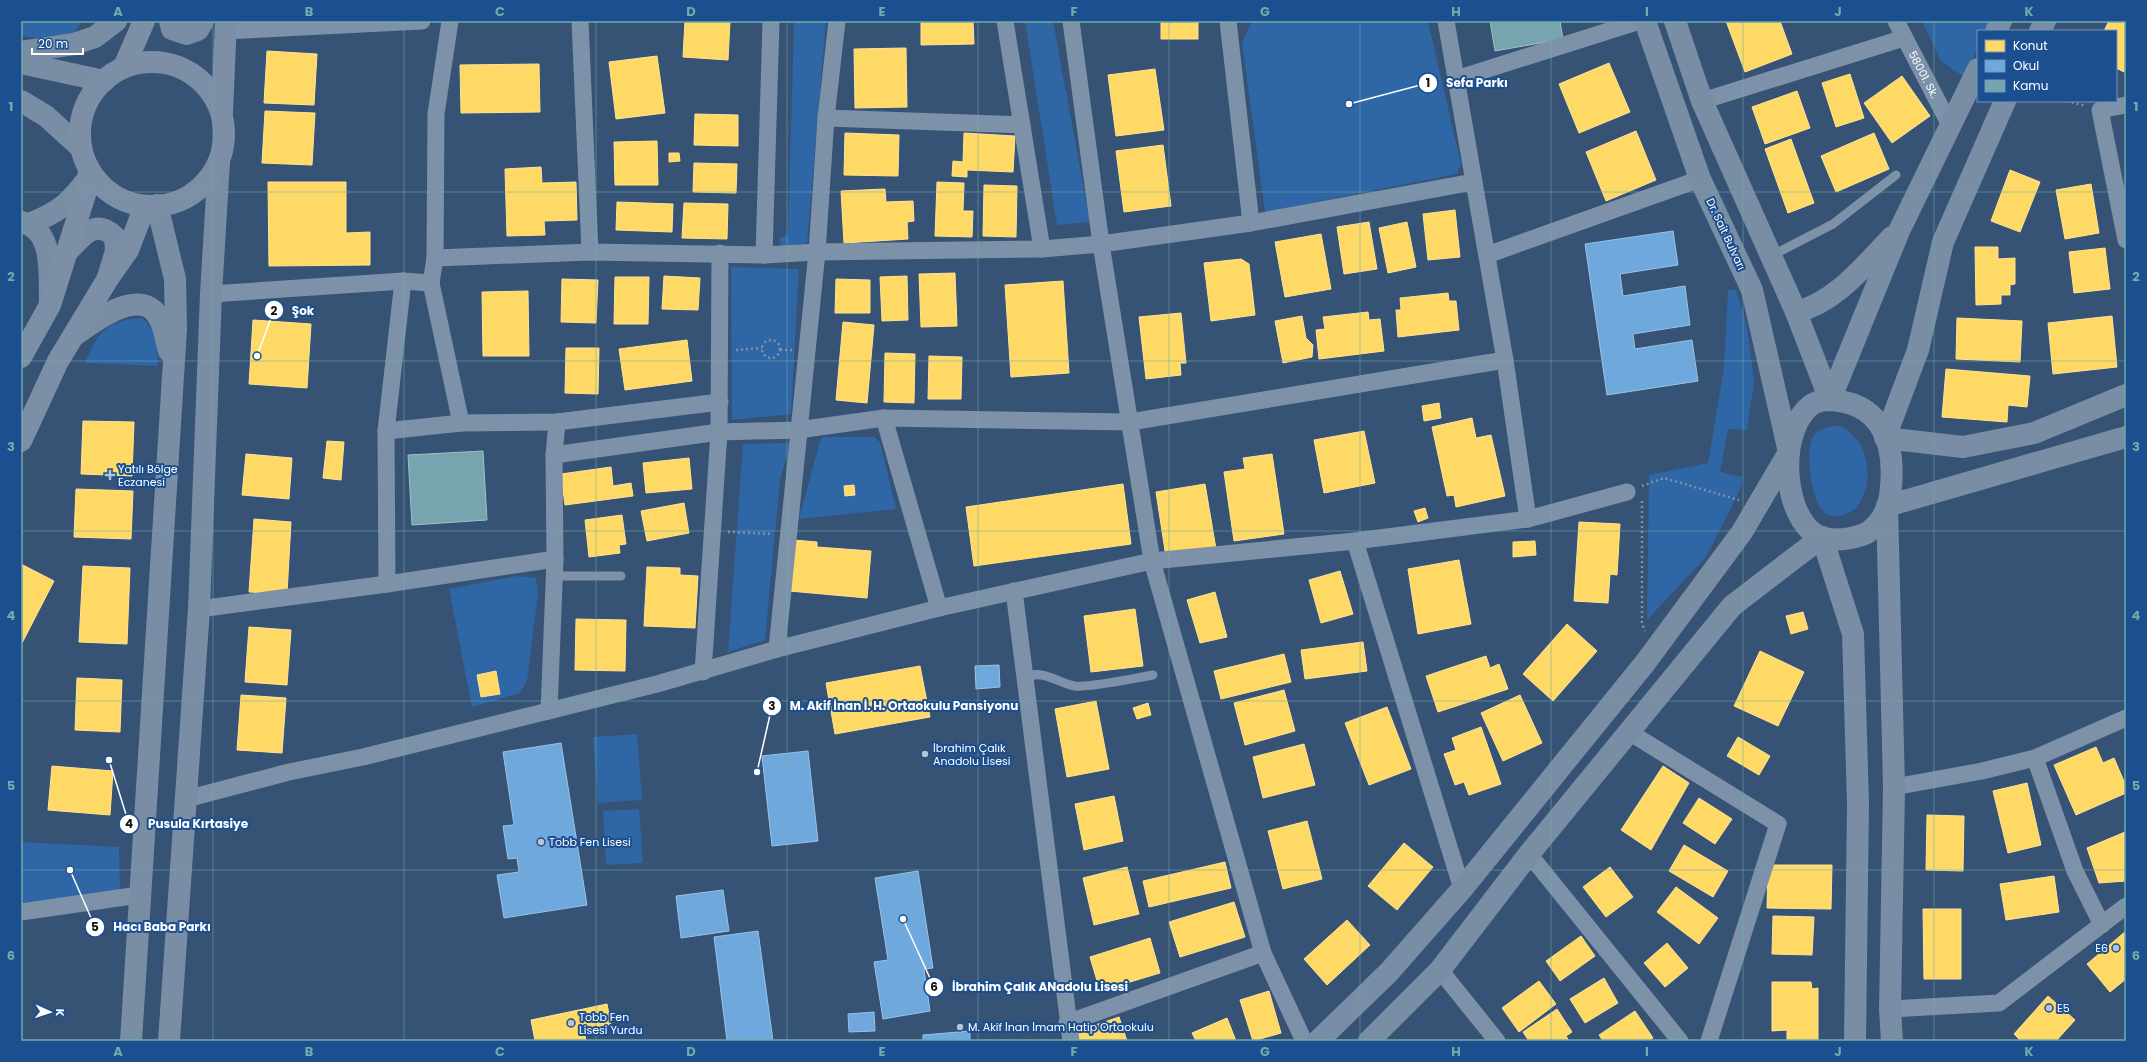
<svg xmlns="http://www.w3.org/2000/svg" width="2147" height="1062" font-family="Poppins,sans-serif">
<rect width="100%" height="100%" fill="#365274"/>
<g fill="#2f66a5">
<polygon points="21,21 82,21 74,33 52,40 21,36"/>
<polygon points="794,21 826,21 807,243 782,248 779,239 788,234"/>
<polygon points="1025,21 1053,21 1090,222 1057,225"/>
<polygon points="1252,21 1428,21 1461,164 1457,174 1265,212 1242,43"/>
<polygon points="1922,21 1989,21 1985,31 1978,31 1978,47 1964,77 1941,61"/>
<polygon points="731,267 799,269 791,414 732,420"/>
<polygon points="1728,290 1736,290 1747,326 1754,381 1747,430 1728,429 1720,472 1743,477 1740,490 1706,557 1647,620 1649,475 1708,463 1724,368"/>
<path d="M142,318c15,13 15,29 16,48l-73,-3c13,-32 22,-42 57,-45z"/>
<path d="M1840,426c30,14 35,56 17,81 -7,8 -25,13 -33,5 -13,-11 -22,-69 -7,-80 7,-5 15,-6 23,-6z"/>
<polygon points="823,437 874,437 880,442 896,509 799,519 820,441"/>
<polygon points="790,443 780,480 765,640 728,652 743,444"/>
<polygon points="517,576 536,578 538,595 527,681 520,693 472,707 449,589"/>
<polygon points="637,734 642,800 598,803 593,737"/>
<polygon points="639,809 643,863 606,865 603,811"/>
<polygon points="21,842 119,847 120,892 21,904"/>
</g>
<g fill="#ffd966" stroke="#ffe494">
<polygon points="685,21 730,21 728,60 683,57"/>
<polygon points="921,21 973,21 974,44 921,45"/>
<rect x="1161" y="21" width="37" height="18"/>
<polygon points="1726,21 1780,21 1792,54 1745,72"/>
<polygon points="2109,21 2126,21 2126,69 2124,72 2116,68 2116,31 2104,31"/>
<polygon points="906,48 907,107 855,108 854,49"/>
<polygon points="267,51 317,54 314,105 264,103"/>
<polygon points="657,56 665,113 616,119 609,62"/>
<polygon points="1609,63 1630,112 1579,133 1559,84"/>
<polygon points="539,64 540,112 461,113 460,65"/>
<polygon points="1155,69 1164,130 1116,136 1108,75"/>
<polygon points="1850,74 1864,118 1836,127 1822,83"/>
<polygon points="1902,76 1930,116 1892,143 1864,103"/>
<polygon points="1797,91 1810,128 1765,144 1752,107"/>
<polygon points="265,111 315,113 312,165 262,163"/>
<polygon points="695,114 738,115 738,146 694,145"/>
<polygon points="1636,131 1656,180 1606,201 1586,152"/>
<polygon points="845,133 899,135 898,176 844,175"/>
<polygon points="964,133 1015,136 1013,172 967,170 967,177 952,176 953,161 963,162"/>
<polygon points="1874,133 1889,169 1836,192 1821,156"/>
<polygon points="1791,139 1814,203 1788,213 1765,149"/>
<polygon points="657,141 658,185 615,185 614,142"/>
<polygon points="1163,145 1171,206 1124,212 1116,151"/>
<polygon points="669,153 679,153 680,161 669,162"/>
<polygon points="694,163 737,164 736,193 693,192"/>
<polygon points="541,167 542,183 576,182 577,220 544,221 545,235 507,236 505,169"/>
<polygon points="2010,170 2040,182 2020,232 1991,221"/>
<polygon points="268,182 346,182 346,233 370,232 370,265 269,266"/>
<polygon points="937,182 964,183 963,211 973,211 972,237 935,236"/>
<polygon points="2091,184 2099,233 2065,239 2056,190"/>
<polygon points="984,185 1017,186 1016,237 983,236"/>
<polygon points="885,189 886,202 913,201 914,221 907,222 908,239 844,243 841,191"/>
<polygon points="617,202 673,204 672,232 616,230"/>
<polygon points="684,203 728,204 727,239 682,238"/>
<polygon points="1455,210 1460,257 1428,260 1423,214"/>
<polygon points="1369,222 1377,269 1344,274 1337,227"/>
<polygon points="1407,222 1416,267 1388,273 1379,228"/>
<polygon points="1321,234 1331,289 1285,297 1275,242"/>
<polygon points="1975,247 1998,247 1998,259 2015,258 2015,284 2010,285 2010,295 2001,295 2001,304 1976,305"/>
<polygon points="2105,248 2110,289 2074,293 2069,252"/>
<polygon points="1241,259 1249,264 1255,315 1211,321 1204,263"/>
<polygon points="955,273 957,326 921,327 919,274"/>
<polygon points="664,276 700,278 698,310 662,309"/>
<polygon points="907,276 908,320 882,321 880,277"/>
<polygon points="615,277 649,277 648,324 614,324"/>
<polygon points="562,279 598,280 596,323 561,322"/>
<polygon points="836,279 870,280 870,313 835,313"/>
<polygon points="1063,281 1069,373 1011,377 1005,285"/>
<polygon points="528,291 529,356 483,356 482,292"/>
<polygon points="1448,293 1449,301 1456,301 1459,330 1398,337 1396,310 1401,310 1400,298"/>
<polygon points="1368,312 1369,320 1380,319 1384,351 1319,359 1316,330 1325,329 1323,317"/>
<polygon points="1181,313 1186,363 1180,363 1181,375 1146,379 1139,317"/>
<polygon points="1302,316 1306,338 1313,345 1312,357 1283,363 1275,321"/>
<polygon points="2112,316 2117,367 2053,374 2048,323"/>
<polygon points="1957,318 2022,321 2020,362 1956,359"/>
<polygon points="253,320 311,324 307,388 249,384"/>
<polygon points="843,322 874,325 867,403 836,400"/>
<polygon points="687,340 692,381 625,390 619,349"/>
<polygon points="566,348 599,348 598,394 565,393"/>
<polygon points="885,353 915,354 914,403 884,402"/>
<polygon points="929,356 962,357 961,399 928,399"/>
<polygon points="1946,369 2030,376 2027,407 2008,405 2007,422 1942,417"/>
<polygon points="1439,403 1441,418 1424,421 1422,406"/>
<polygon points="1472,418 1476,438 1491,435 1505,496 1456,507 1454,495 1447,496 1432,427"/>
<polygon points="83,421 134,422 132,476 81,474"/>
<polygon points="1364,431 1375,483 1324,493 1314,440"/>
<polygon points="327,441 344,442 341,480 323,478"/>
<polygon points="246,454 292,458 289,499 242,495"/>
<polygon points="1272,454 1284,534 1234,541 1224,472 1245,469 1243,458"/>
<polygon points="689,458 692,489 646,493 643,463"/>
<polygon points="611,467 613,486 631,483 633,496 565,505 561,474"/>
<polygon points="1123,484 1131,544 974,566 966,507"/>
<polygon points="1205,484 1216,549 1166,557 1156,492"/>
<polygon points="854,485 855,495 845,496 844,486"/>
<polygon points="76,489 133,491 131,539 74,537"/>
<polygon points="684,503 689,533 647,541 641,511"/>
<polygon points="1425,508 1428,518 1418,522 1414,511"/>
<polygon points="622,515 626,544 619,545 620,553 589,557 585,520"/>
<polygon points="254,519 291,522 287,594 249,592"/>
<polygon points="1579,522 1620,524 1617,575 1610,574 1608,603 1574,601"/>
<polygon points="782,539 817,542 817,547 871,551 867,598 778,590"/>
<polygon points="1535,541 1536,555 1513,557 1513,542"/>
<polygon points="1459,560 1471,624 1418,634 1408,569"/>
<polygon points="21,564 54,581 21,645"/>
<polygon points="83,566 130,568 127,644 79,642"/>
<polygon points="647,567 680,568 680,575 698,576 695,628 644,626"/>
<polygon points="1340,571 1353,614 1321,623 1309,580"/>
<polygon points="1215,592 1227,637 1200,643 1187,600"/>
<polygon points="1135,609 1143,666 1091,672 1084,616"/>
<polygon points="1803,612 1808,629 1791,634 1786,616"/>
<polygon points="576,619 626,620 625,671 575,670"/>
<polygon points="1567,624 1597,651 1553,701 1523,674"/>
<polygon points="249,627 291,630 287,685 245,682"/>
<polygon points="1363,642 1367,671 1305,679 1301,650"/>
<polygon points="1760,651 1804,672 1778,726 1734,706"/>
<polygon points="1284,654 1291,682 1221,699 1214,671"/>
<polygon points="1486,656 1490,668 1499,664 1508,689 1438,712 1426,676"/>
<polygon points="920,666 930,717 835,734 826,683"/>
<polygon points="496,671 500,694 481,697 477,675"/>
<polygon points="77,678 122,680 120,732 75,730"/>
<polygon points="1284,690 1295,731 1245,745 1234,703"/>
<polygon points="241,695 286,698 282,753 237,750"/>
<polygon points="1520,695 1542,743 1503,761 1481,713"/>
<polygon points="1096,701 1109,769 1067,777 1055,709"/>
<polygon points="1148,703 1151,715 1137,719 1133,708"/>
<polygon points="1387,707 1411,769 1369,785 1345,723"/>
<polygon points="1481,727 1501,784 1469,795 1464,782 1455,785 1444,754 1456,750 1452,738"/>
<polygon points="1738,737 1770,756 1759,775 1727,756"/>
<polygon points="1304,744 1315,785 1263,798 1253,757"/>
<polygon points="2096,747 2103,763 2114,758 2126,786 2126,793 2076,815 2054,765"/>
<polygon points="52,766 113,771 110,815 48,810"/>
<polygon points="1663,766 1689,783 1651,850 1621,830"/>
<polygon points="2027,783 2041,845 2008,853 1993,791"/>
<polygon points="1114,796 1123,841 1084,850 1075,804"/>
<polygon points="1699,798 1732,819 1715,844 1683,823"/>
<polygon points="1927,815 1964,816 1963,871 1926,870"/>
<polygon points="1307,821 1322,879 1283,889 1268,831"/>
<polygon points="2125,832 2126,881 2099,883 2087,848"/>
<polygon points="1404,843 1433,867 1397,910 1368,886"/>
<polygon points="1684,845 1728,871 1713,897 1669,871"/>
<polygon points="1225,862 1231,888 1149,907 1143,881"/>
<polygon points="1768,865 1832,865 1831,909 1767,908"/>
<polygon points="1127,867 1139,914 1094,925 1083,878"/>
<polygon points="1610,867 1633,897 1606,917 1583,887"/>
<polygon points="2054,876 2059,912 2006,920 2000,884"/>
<polygon points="1676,887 1718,918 1699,944 1657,912"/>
<polygon points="1234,902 1245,937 1180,957 1169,922"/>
<polygon points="1923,909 1961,909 1961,979 1924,979"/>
<polygon points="1773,916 1814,917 1812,955 1772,954"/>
<polygon points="1347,920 1370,945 1327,985 1304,959"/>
<polygon points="2126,931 2126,979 2110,992 2087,964"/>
<polygon points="1581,936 1595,956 1560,981 1546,961"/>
<polygon points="1150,938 1160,973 1100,991 1090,957"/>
<polygon points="1667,943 1688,968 1665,987 1644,963"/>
<polygon points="1604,978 1618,1003 1585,1023 1570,999"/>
<polygon points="1539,981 1556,1004 1519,1032 1502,1008"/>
<polygon points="1772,982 1811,982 1812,989 1818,988 1818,1040 1787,1040 1787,1030 1772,1031"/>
<polygon points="1269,991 1281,1033 1253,1041 1240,1000"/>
<polygon points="2048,996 2075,1020 2056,1041 2021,1041 2014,1034"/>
<polygon points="607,1004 611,1025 584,1031 586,1041 535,1041 531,1020"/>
<polygon points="1557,1009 1572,1032 1566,1036 1569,1041 1529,1041 1523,1032"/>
<polygon points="1635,1011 1653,1038 1648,1041 1603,1041 1599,1035"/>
<polygon points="1119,1017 1127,1041 1078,1041 1075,1032"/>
<polygon points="1227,1018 1236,1041 1196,1041 1192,1033"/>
</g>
<g fill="#6fa8dc" stroke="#9ac2e6">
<polygon points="1673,231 1678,265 1620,274 1623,296 1685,286 1690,325 1633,334 1635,349 1692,340 1698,381 1607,395 1585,244"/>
<polygon points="999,665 1000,687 976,689 975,666"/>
<polygon points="561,743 587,905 504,918 497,875 519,872 517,858 508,859 503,826 514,825 503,752"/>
<polygon points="808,751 818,841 772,846 762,756"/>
<polygon points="918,871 933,968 924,969 930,1011 883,1019 874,962 888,960 875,878"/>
<polygon points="723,890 729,931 681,938 676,896"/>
<polygon points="758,931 773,1041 727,1041 714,937"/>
<polygon points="874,1012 875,1031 849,1032 848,1014"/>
<polygon points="970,1031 970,1041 923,1041 923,1035"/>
</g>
<g fill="#76a5af" stroke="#9fc0c7">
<polygon points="1490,21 1560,21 1563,39 1495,51"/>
<polygon points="483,451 487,520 412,525 408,455"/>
</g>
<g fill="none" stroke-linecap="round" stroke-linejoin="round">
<g stroke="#7d92a8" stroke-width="2.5" stroke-dasharray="2 3" stroke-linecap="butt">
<polyline points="2067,101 2086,106"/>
<circle cx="771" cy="349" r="9"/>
<polyline points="736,350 762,348"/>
<polyline points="780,350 792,350"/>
<polyline points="1642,486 1664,478 1739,500"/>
<polyline points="1642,501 1642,624 1645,631"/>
<polyline points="728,532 773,534"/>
</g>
<g stroke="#7d92a8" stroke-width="9">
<polyline points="1771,256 1833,224 1896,175"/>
<polyline points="554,576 621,576"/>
<path d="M1024,678c19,-10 33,5 51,8 15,2 60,-8 78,-11"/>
</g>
<g stroke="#7d92a8" stroke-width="17">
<polyline points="450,21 436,114 435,258 431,283 461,423"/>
<polyline points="580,21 590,252"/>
<polyline points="1005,21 1042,249"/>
<polyline points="1071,21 1101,244 1152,561 1263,953 1304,1041"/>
<polyline points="1228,21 1251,223"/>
<polyline points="1446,21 1505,360 1528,519"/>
<path id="s1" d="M1896,21l55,106"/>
<polyline points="224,31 422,21"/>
<polyline points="1456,79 1640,21"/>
<polyline points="1702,101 1904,38"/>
<polyline points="2126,105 2100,110 2126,240"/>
<polyline points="826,118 1022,125"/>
<polyline points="764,255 771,21"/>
<polyline points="1487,255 1700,179"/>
<polyline points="435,258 590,252 764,255 817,252 1042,249 1101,244 1251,223 1473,182"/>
<polyline points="211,294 403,281 431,283"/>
<polyline points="884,418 939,608"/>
<polyline points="386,431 461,423 557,422 720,402"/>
<polyline points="554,455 719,432 798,430 884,418 1130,422 1505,360"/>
<polyline points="1355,541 1462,889"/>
<polyline points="387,584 386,431 403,281"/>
<polyline points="1014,591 1071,1041"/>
<polyline points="199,609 387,584 555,559"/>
<polyline points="777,649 817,252 826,118 837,21"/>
<polyline points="703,672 719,432 720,253"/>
<polyline points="549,711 555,559 554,455 557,422"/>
<polyline points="1629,732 1778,824 1709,1041"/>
<polyline points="2035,758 2075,871 2102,925"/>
<polyline points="1894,787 1982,771 2035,758 2126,718"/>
<polyline points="186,799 289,772 363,757 657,684 777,649 939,608 1152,561 1355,541 1528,519 1627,492"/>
<polyline points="1529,854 1680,1041"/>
<polyline points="21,912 139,895"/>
<polyline points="1440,970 1497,1041"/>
<polyline points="1890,1009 1999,1003 2126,906"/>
<polyline points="1067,1023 1263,953"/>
</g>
<g stroke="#798da4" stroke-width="22">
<polyline points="170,21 172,29 187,34 198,30 203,21"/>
<polyline points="1675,21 1702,101 1796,312 1830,400"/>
<polyline points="1996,31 2001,21"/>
<polyline points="2040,31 2045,21"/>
<polyline points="21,52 74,44 95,37 116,21"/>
<polyline points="21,63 104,81"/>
<polyline points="21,101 46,116 81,148"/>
<polyline points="2005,101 1943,242 1918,350 1885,438 1963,447 2034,433 2126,395"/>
<path d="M21,222c34,7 28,53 29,80"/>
<path d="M29,224c30,-12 40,-20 60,-47"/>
<path d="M67,252c15,-15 28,-35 48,-15l1,14 -8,26"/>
<path d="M1796,312c39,-9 69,-47 96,-75"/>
<path d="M75,335c17,-12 57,-43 78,-25 11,10 12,28 16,41"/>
<path d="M1825,400c58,0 72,45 65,96 -2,15 -13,34 -28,39 -15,5 -37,8 -50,-3 -30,-25 -33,-102 -1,-127 4,-3 10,-4 14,-5z"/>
<polyline points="1830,400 1899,231 1978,69"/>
<polyline points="131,1041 176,329 175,279 157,205"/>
<polyline points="169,1041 199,609 211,294 219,162"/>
<polyline points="1318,1041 1389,972 1462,889 1645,663 1742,532 1789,452 1752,290 1700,179 1645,21"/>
<polyline points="1369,1041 1440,970 1529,854 1732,606 1822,537 1853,634 1858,804 1855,1041"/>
<polyline points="1892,1041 1890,1009 1894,787 1887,506 2126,437"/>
</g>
<g stroke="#7d8ea7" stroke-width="22">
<circle cx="152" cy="134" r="72"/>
<polyline points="124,67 144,21"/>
<polyline points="222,112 226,21"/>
<polyline points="21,357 50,305 88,185 89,169"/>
<polyline points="21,441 58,361 107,280 128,250 145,206"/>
</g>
</g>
<path fill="none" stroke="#6fada8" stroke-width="1" stroke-opacity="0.55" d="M213,21v1020M404,21v1020M596,21v1020M787,21v1020M978,21v1020M1169,21v1020M1360,21v1020M1551,21v1020M1743,21v1020M1934,21v1020M21,192h2105M21,361h2105M21,531h2105M21,701h2105M21,870h2105"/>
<g fill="#b9c2ce" stroke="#1b4f8f" stroke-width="1.5">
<path d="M108 469h4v4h4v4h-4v4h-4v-4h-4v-4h4z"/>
<circle cx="925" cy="754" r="4"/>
<circle cx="541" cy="842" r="4"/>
<circle cx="2116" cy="948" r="4"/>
<circle cx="2049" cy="1008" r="4"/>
<circle cx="571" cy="1023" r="4"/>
<circle cx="960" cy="1027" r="4"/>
</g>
<g text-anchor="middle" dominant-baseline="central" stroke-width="4" stroke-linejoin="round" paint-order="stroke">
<g font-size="11" fill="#fff" stroke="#1b4f8f">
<text stroke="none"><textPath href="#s1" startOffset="60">58001. Sk.</textPath></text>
<text transform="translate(1726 234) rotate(65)">Dr. Sait Bulvarı</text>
</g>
<g font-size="11" fill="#fff" stroke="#1b4f8f" text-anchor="start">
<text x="118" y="469">Yatılı Bölge<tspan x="118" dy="13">Eczanesi</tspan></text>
<text x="933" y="748">İbrahim Çalık<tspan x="933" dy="13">Anadolu Lisesi</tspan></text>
<text x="549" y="842">Tobb Fen Lisesi</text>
<text x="2108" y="948" text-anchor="end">E6</text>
<text x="2057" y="1008">E5</text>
<text x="579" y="1017">Tobb Fen<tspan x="579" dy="13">Lisesi Yurdu</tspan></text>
<text x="968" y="1027">M. Akif İnan İmam Hatip Ortaokulu</text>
</g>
</g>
<path fill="none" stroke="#fff" stroke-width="1.5" d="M1349 104L1428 83M257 356L274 310M757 772L772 706M109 760L129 824M70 870L95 927M903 919L934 987"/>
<g fill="#fff" stroke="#1b4f8f" stroke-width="1.5">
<circle cx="1349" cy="104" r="4"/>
<circle cx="257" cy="356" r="4"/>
<circle cx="757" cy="772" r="4"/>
<circle cx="109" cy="760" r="4"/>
<circle cx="70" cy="870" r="4"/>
<circle cx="903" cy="919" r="4"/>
<circle cx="1428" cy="83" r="10"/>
<circle cx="274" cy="310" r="10"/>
<circle cx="772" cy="706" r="10"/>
<circle cx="129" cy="824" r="10"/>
<circle cx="95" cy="927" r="10"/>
<circle cx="934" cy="987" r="10"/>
</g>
<g font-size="12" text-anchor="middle" font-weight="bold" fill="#111">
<text x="1428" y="87">1</text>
<text x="274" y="315">2</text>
<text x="772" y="710">3</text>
<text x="129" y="828">4</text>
<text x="95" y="931">5</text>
<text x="934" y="991">6</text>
</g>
<g font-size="12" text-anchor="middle" font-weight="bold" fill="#fff" stroke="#1b4f8f" stroke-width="4" stroke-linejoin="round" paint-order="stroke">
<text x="1477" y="87">Sefa Parkı</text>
<text x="303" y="315">Şok</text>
<text x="904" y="710">M. Akif İnan İ. H. Ortaokulu Pansiyonu</text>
<text x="198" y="828">Pusula Kırtasiye</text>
<text x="162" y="931">Hacı Baba Parkı</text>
<text x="1040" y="991">İbrahim Çalık ANadolu Lisesi</text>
</g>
<rect width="2147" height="1062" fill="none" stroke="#1b4f8f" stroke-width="44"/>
<rect x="1977" y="30" width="140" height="72" fill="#1b4f8f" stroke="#7695bc"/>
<rect x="1985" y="40" width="20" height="12" fill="#ffd966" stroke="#7695bc"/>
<text x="2013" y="50" font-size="12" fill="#ffffff">Konut</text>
<rect x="1985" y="60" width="20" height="12" fill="#6fa8dc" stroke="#7695bc"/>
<text x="2013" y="70" font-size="12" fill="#ffffff">Okul</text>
<rect x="1985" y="80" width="20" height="12" fill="#76a5af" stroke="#7695bc"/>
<text x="2013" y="90" font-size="12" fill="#ffffff">Kamu</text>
<g transform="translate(50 1012) rotate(93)" stroke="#1b4f8f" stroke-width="3" paint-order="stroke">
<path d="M0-3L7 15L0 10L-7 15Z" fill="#ffffff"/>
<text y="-6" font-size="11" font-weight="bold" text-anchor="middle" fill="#ffffff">K</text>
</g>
<path d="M32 48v6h51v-6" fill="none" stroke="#ffffff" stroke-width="2"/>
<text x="38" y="48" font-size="12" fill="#ffffff" stroke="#1b4f8f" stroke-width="3" paint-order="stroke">20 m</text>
<rect x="22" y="22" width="2103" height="1018" fill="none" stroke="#6fada8" stroke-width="1.5"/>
<g font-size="13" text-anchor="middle" font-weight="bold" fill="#6fada8">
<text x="118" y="16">A</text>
<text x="309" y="16">B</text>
<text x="500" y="16">C</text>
<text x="691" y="16">D</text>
<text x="882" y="16">E</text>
<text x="1074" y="16">F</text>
<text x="1265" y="16">G</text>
<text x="1456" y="16">H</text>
<text x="1647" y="16">I</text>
<text x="1838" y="16">J</text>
<text x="2029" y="16">K</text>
<text x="11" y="111">1</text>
<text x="2136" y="111">1</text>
<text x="11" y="281">2</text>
<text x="2136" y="281">2</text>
<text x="11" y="451">3</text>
<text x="2136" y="451">3</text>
<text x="11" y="620">4</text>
<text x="2136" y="620">4</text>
<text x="11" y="790">5</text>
<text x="2136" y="790">5</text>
<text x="11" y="960">6</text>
<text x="2136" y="960">6</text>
<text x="118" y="1056">A</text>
<text x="309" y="1056">B</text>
<text x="500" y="1056">C</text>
<text x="691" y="1056">D</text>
<text x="882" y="1056">E</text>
<text x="1074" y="1056">F</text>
<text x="1265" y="1056">G</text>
<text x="1456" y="1056">H</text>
<text x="1647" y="1056">I</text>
<text x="1838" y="1056">J</text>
<text x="2029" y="1056">K</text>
</g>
</svg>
